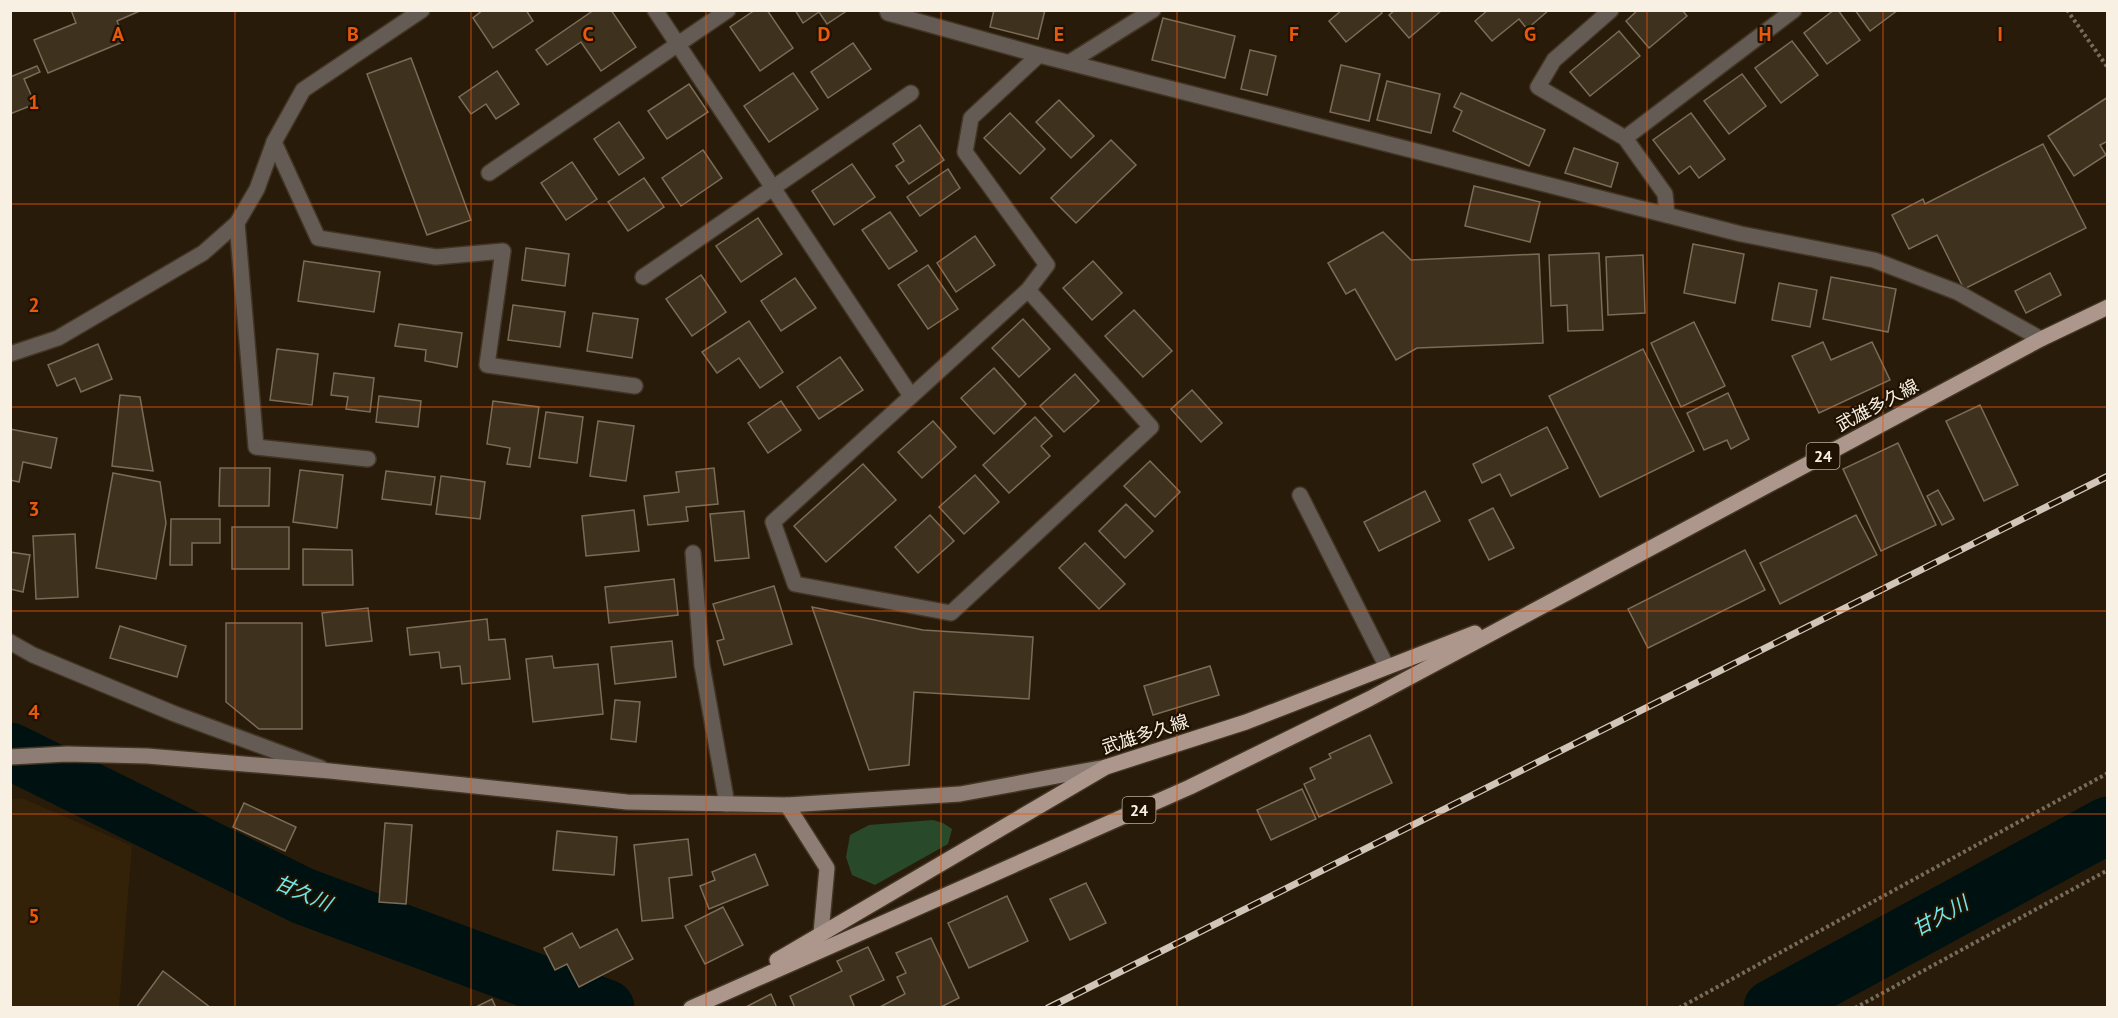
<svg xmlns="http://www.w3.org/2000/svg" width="2118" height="1018" font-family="'PT Sans','Noto Sans JP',sans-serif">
<rect width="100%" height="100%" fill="#291b09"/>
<polygon fill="#332108" points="22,798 132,846 119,1007 11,1007 11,799"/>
<polygon fill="#29492b" points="933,820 943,823 952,829 948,844 875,885 852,875 846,857 850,835 869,825"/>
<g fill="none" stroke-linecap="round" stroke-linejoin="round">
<g stroke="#011" stroke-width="57">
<polyline points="10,751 303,896 606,1008"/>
<polyline points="1772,1008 2108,825"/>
</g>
</g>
<g fill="#3e311e" stroke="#7b6c57" stroke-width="1.5">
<polygon points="71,10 142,10 117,21 125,41 48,73 34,40 76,23"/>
<polygon points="483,10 526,10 533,21 493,48 473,18"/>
<polygon points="594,10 611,10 636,47 601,71 581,42 547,65 536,50"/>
<polygon points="755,10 767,10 793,48 760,71 730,27"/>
<polygon points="795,10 848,10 827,24 819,12 803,23"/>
<polygon points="994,10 1045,10 1038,39 990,27"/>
<polygon points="1342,10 1380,10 1382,13 1346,42 1329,21"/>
<polygon points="1395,10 1441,10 1441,11 1409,38 1389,15"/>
<polygon points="1488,10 1549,10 1527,29 1519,19 1492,41 1475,21"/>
<polygon points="1638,10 1682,10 1687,16 1649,48 1626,21"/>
<polygon points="1834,10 1838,10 1860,40 1827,64 1804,33"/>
<polygon points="1855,10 1898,10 1870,31"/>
<polygon points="1163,18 1235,36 1225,78 1152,60"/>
<polygon points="1619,31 1640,56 1590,96 1570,72"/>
<polygon points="1792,41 1818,75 1781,103 1755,68"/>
<polygon points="853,43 871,69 828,98 811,72"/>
<polygon points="1250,50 1276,56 1267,95 1241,89"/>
<polygon points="411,58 471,220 427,235 367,74"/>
<polygon points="1341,65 1380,74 1369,121 1330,112"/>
<polygon points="37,66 40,72 24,79 35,104 10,114 10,77"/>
<polygon points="497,71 519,104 496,119 486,104 471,114 459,97"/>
<polygon points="793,73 818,109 769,142 744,106"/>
<polygon points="1742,74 1766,106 1729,134 1704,101"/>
<polygon points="1387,81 1440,94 1431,133 1377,120"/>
<polygon points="689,84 708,112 667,139 648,111"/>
<polygon points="1461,93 1545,130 1529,166 1453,131 1462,111 1454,107"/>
<polygon points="2108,97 2108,141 2100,145 2106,155 2074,176 2048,136"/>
<polygon points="1059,100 1094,136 1071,158 1036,122"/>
<polygon points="1010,113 1045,149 1020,174 984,138"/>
<polygon points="1691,113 1725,159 1699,178 1690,166 1679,174 1653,140"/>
<polygon points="619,122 644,158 619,175 594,139"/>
<polygon points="920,125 944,160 909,184 896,166 904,161 893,144"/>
<polygon points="1111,140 1136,165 1076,223 1051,198"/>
<polygon points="2043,144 2086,228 1964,289 1937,235 1909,249 1892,215 1923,199 1925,204"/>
<polygon points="1574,148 1618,163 1611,187 1565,173"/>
<polygon points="703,150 722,178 681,206 662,178"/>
<polygon points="572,162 597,199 566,220 541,183"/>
<polygon points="852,164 875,197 834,225 812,191"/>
<polygon points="948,169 960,188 920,216 907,197"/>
<polygon points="644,178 664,207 628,231 608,202"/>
<polygon points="1474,186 1540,202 1530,242 1465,226"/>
<polygon points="890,212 917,251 889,269 862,230"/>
<polygon points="758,218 782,254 741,282 716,246"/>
<polygon points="1383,232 1411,260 1539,254 1543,343 1417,348 1396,360 1355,289 1346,294 1328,263"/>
<polygon points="975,236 995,265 956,292 937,263"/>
<polygon points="1693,244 1744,254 1735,303 1684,293"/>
<polygon points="526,248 569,254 565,286 522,280"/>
<polygon points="1599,253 1603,330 1568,331 1567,305 1551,306 1549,255"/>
<polygon points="1643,255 1645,313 1608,315 1606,257"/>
<polygon points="304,261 380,272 374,312 298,301"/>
<polygon points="1093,261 1122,293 1092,320 1063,288"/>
<polygon points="928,265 958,309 928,329 898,285"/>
<polygon points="2050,273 2061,295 2026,313 2015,291"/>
<polygon points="701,275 726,312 692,336 666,299"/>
<polygon points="1831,277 1896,289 1888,332 1823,319"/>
<polygon points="795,278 816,308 781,331 761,301"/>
<polygon points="1779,283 1817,290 1810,327 1772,320"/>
<polygon points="513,305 565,312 560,347 508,340"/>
<polygon points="1134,310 1172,351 1143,377 1105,336"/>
<polygon points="593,313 638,319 632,358 587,351"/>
<polygon points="1023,319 1050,349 1019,377 992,348"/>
<polygon points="749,321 783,372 760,388 739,358 717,373 702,352"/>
<polygon points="1694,322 1725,386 1681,407 1651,343"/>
<polygon points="399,324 462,333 457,367 425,361 426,350 395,346"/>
<polygon points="1823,342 1831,360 1872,342 1890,380 1819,413 1792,356"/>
<polygon points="98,344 112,379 81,392 75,378 57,386 48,365"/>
<polygon points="277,349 318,354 312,405 270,400"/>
<polygon points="1643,349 1694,451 1600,497 1549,396"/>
<polygon points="840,357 863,390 819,419 797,387"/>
<polygon points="994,368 1026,404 994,434 961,398"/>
<polygon points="334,373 374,378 370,412 346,409 348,397 331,395"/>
<polygon points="1075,374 1099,401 1064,432 1040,406"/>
<polygon points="1192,390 1222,423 1201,442 1171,409"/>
<polygon points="1728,393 1749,439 1731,449 1727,440 1704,450 1687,413"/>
<polygon points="120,395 140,397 153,471 112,466"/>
<polygon points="379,396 421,401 418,427 376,422"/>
<polygon points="493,401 539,407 530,467 507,464 510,448 487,444"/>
<polygon points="781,401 801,430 768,453 748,423"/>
<polygon points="1980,405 2018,485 1984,501 1946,421"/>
<polygon points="546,412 583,417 577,463 539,458"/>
<polygon points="1035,417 1052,436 1041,446 1050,456 1009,493 983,465"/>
<polygon points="598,421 634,426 626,481 590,476"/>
<polygon points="933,421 956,447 922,478 898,452"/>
<polygon points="1547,427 1568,468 1511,496 1500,474 1482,483 1473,464"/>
<polygon points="10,429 57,438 51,468 23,462 19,482 10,480"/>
<polygon points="1898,443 1936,525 1881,551 1843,469"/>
<polygon points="1150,461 1180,492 1155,517 1124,486"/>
<polygon points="863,464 896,500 826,562 794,526"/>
<polygon points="220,468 270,468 269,506 219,506"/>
<polygon points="714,468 718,504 686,507 688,521 648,525 644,496 679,492 676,472"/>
<polygon points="300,470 343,475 337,528 293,522"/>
<polygon points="386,471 435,477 431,505 382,499"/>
<polygon points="113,473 160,482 166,523 156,579 96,568"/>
<polygon points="975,475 999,502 964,534 939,507"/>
<polygon points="441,476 485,482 480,519 436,514"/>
<polygon points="1938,490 1954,519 1942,525 1927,496"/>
<polygon points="1425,491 1440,521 1379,551 1364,522"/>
<polygon points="1126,504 1153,531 1125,558 1099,531"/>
<polygon points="1493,508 1514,548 1489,560 1469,520"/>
<polygon points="634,510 639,551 586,556 582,516"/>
<polygon points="744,511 749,558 715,561 710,514"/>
<polygon points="930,515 954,541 918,573 895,547"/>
<polygon points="1856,515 1877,555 1780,604 1760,563"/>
<polygon points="171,519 220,519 220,543 192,543 192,565 170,565"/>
<rect x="232" y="527" width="57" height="42"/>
<polygon points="75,534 78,597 36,599 33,536"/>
<polygon points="1085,543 1125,584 1099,609 1059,568"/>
<polygon points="303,549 352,550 353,585 303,585"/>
<polygon points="1745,550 1765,590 1648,648 1628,609"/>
<polygon points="10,552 30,555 23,592 10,589"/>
<polygon points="674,579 678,615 609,623 605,587"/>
<polygon points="774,586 792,644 724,665 717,641 724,639 713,604"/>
<polygon points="812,607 923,630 1033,637 1029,699 914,692 909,765 869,770"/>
<polygon points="368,608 372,641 326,646 322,613"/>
<polygon points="487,619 489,640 505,639 510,679 462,684 460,666 441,668 439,652 410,655 407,628"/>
<polygon points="226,623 302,623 302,729 259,729 226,702"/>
<polygon points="120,626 186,646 177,677 110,658"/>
<polygon points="672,641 676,677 615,684 611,647"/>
<polygon points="552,656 554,668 598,664 603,714 533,722 526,659"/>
<polygon points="1210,666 1219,695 1153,715 1144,686"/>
<polygon points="615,700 640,702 636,742 611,739"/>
<polygon points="1370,735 1392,783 1319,817 1304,784 1315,779 1310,768 1331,758 1329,754"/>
<polygon points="1302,789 1316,819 1271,840 1257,810"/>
<polygon points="244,803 296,827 285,851 233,827"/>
<polygon points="385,823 412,825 406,904 379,902"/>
<polygon points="557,831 617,837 614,875 553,870"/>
<polygon points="688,839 692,875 669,878 673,918 642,921 634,845"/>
<polygon points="755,854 768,885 709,909 700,886 715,880 712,872"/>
<polygon points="1086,883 1106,923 1070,940 1050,899"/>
<polygon points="1007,896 1028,941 969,968 948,923"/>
<polygon points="723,907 743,945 705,964 685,926"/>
<polygon points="617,929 633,959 579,987 567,964 555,970 544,948 572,933 580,948"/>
<polygon points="931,938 959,998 939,1008 878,1008 905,994 897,977 906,973 896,953"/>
<polygon points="868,947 884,980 850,996 855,1008 795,1008 790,996 842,971 837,961"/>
<polygon points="163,971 211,1008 136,1008"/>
<polygon points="771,994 777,1008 744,1008"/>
<polygon points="492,999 496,1008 474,1008"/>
</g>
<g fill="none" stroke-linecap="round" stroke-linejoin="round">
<g stroke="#423523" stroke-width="18">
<g id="street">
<polyline points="655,10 911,396"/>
<polyline points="887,10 888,13 1039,55 1741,234 1874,260 1957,292 2041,339"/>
<polyline points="1611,10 1554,60 1538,87 1625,138 1665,194 1667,215"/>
<polyline points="1070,62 1153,10"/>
<polyline points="1625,138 1794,10"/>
<polyline points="274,142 318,238 436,257 503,251 487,365 635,386"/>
<polyline points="489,173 728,10"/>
<polyline points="237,223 256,447 368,459"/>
<polyline points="643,277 911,93"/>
<polyline points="1028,290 1151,427 951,613 795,584 773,522 1028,290 1047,265 965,152 971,118 1039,55"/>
<polyline points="10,354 58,338 203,253 237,223 257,189 274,142 303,90 422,10"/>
<polyline points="1300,495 1387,667"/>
<polyline points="693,553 702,665 727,804"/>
<polyline points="10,642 33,655 175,714 321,768"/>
</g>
</g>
<g stroke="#423523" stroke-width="18">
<g id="secondary">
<polyline points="10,757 67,754 147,756 330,771 627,802 787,805 960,794 1106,767"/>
<polyline points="787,805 827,868 821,933"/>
</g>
</g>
<g stroke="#423523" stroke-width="18">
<g id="primary">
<polyline points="777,960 1106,767 1246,722 1475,633"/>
<polyline points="691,1008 1190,787 1369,699 2041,339 2108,307"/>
</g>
</g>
<g stroke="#776b5b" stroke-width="4" stroke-dasharray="3 3" stroke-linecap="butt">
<polyline points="2067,10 2108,68"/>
<polyline points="1679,1008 2108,773"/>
<polyline points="1855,1008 2108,870"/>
</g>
<use href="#street" stroke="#655b55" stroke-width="15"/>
<use href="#secondary" stroke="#8e7d74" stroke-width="15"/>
<use href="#primary" stroke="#ad978c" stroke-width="15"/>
<g stroke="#cfc5b8" stroke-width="7">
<polyline id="rail" points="1048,1008 2108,476"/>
</g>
<use href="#rail" stroke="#1f1202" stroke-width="4.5" stroke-dasharray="14" stroke-linecap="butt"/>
</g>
<path fill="none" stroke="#e8590c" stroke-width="1.5" stroke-opacity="0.55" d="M235,10v998M471,10v998M706,10v998M941,10v998M1177,10v998M1412,10v998M1647,10v998M1883,10v998M10,204h2098M10,407h2098M10,611h2098M10,814h2098"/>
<g text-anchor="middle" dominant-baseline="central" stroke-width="4.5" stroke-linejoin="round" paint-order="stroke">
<g fill="#1f1202" stroke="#b8ada0" stroke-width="1.5">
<rect x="1806.5" y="443" width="33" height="26" rx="4.5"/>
<rect x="1122.5" y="797" width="33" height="26" rx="4.5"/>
</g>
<g font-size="16" font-weight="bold" fill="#f9f0e4">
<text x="1823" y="456">24</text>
<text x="1139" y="810">24</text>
</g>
<g font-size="18" fill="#f9f0e4" stroke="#1f1202">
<text transform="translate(1877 405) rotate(-28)">武雄多久線</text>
<text transform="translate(1145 734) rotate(-18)">武雄多久線</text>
</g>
<g font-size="20" font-style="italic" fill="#70e7e8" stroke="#1f1202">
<text transform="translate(303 893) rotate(23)">甘久川</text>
<text transform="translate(1940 916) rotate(-29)">甘久川</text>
</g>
</g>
<g font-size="20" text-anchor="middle" font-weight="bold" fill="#e8590c" stroke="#1f1202" stroke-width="4.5" stroke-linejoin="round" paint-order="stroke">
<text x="118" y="41">A</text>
<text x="353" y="41">B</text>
<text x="588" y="41">C</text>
<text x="824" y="41">D</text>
<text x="1059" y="41">E</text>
<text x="1294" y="41">F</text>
<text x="1530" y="41">G</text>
<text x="1765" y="41">H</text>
<text x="2000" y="41">I</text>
<text x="34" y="109">1</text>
<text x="34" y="312">2</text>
<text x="34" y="516">3</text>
<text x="34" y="719">4</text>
<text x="34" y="923">5</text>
</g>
<rect width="2118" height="1018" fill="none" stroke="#f9f0e4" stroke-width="24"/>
</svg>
